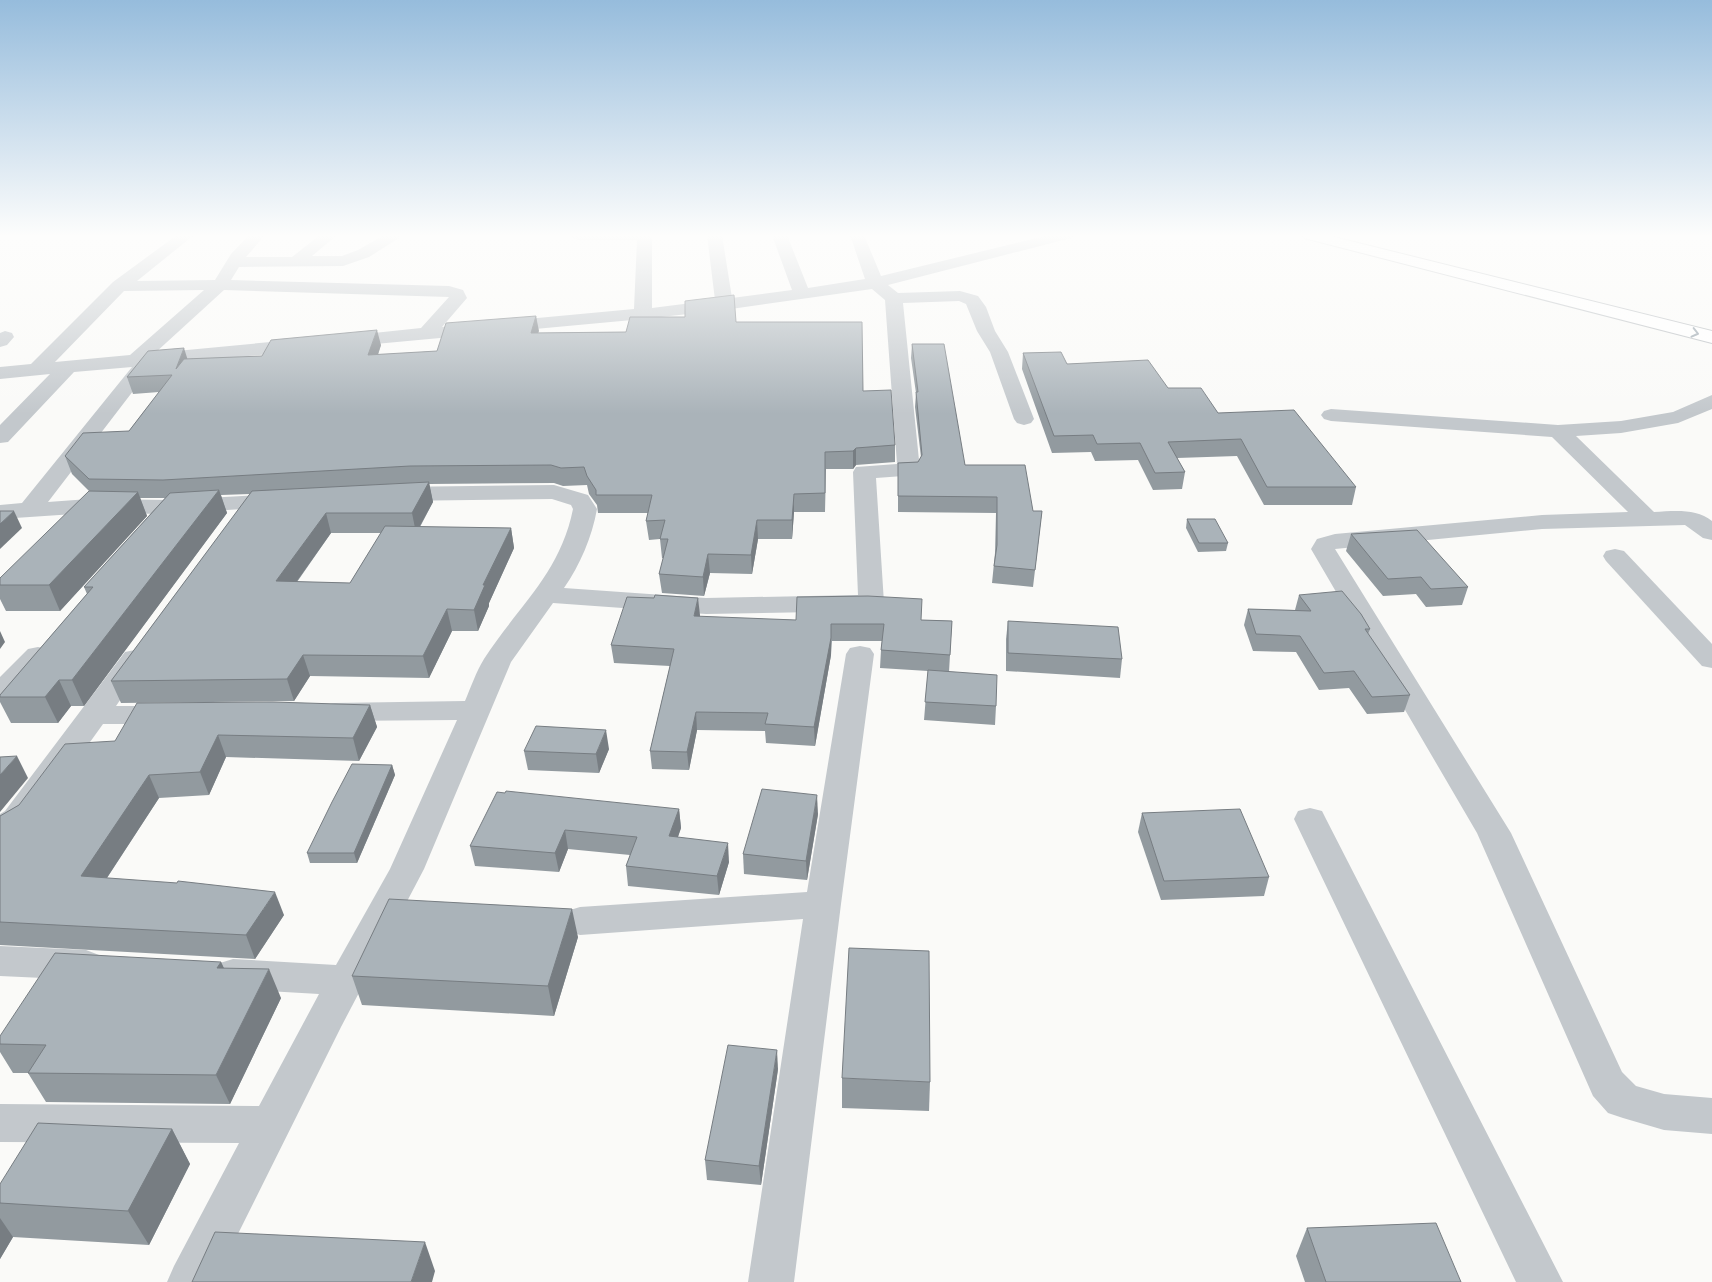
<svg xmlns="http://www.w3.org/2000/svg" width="1712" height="1282" font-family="Raleway,sans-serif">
<rect width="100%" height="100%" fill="#fafaf8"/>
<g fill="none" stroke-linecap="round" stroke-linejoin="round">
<g stroke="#b5babe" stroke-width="2">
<polygon id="major" points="1301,235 1326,235 1712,331 1712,343 1304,238"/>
</g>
<g fill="#c3c8cc" fill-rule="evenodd">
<path d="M177,235h17l-57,46 78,-1 16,-26 18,-19h16l-19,22h46l28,-22h17l-25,21h30l16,-6 26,-15h17l-2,3 -30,19 -26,9 -104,1 -8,13 218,6 14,4 4,8 -25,29 192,-18 3,-69h-59l-5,-2 -2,-3h81v73l63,-8 -8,-65h15l10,63 60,-8 -20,-55h15l21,53 57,-9 -15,-44h14l17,41 168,-41h25l-3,3 -183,47 10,8 62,-2 18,5 8,11 9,24 13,21 26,67 -3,4 -7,2 -7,-2 -3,-4 -24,-67 -13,-21 -11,-27 -7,-3 -56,2 17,167 -3,5 -41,3 8,125 -4,6 -9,2 -165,3 -153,-11 -42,59 -87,207 -83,158 -127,255h-47l7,-16 65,-123 -239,-1v-38l259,2 60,-112 -86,-5 -13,-4 -6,-11 6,-11 13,-4 103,6 54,-96 67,-149 -122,1 -10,-2 -5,-7 5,-7 10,-2 130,-2c6,-14 11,-29 19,-42 34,-53 76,-85 89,-150l-2,-4 -19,-6 -157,2 -8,-2 -4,-5 4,-5 8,-2 159,-2 34,10 9,14c-5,28 -17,56 -33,79l142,10 152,-3 -5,-123 3,-5 41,-3 -12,-164 -13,-11 -148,21 -81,9 -300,28 -7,-2 -2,-4 2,-4 85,-9 28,-31 -225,-7 -69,63 147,-14 7,2 2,4 -2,4 -7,2 -149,14 -105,137 41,-3 81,1 109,-6 8,2 4,5 -4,5 -117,8 -81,-1 -89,6v-14l22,-2 110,-136 -58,5 -66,70 -8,1v-18l50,-51 -50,5v-12l31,-3 82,-82zM204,290l-74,65 -75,7 69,-71z"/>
<polygon points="5,331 12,333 14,337 7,345 0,347 0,333"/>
<path d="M1712,395v14l-34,14 -57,10 -45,3 78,76c20,-1 42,-4 58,9v19l-9,-2 -18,-13 -143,4 -207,20 176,284 111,239 14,14 28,8 48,4v36l-48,-4 -41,-12 -15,-5 -15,-17 -116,-263 -166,-284 6,-10 18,-5 207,-19 86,-3 -76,-75 -221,-16 -7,-2 -3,-4 3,-4 7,-2 227,16 63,-4 52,-9z"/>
<polygon points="1615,549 1624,551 1712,644 1712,668 1702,666 1606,561 1603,556 1606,551"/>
<polygon points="860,646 870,648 874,654 841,904 794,1282 748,1282 803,919 580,935 567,931 562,921 567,911 580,907 807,892 846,654 850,648"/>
<polygon points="38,647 48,649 52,655 10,699 0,702 0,677 28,649"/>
<polygon points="135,650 145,652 149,658 116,706 167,706 177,708 182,715 177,722 167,724 103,724 29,827 12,837 0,841 0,814 5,811 125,652"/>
<polygon points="1310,808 1322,811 1326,819 1563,1282 1516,1282 1294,819 1298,811"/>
<polygon points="0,946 86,950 99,955 105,965 99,975 86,980 0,976"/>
</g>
<use href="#major" fill="#fff" fill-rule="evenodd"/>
</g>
<g fill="#929a9f" fill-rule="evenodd">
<path d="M536,316l2,17 88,-1 110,-10 127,69 32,54v17l-39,3 -3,4h-27l-1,43h-31l-2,27h-34l-6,35 -42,-1 -6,23 -42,-3 -3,-19 5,-16h-2l-2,-19 -11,1 -3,-19 2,-8h-50l-1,-8 -8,-11 -2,-9 -24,1 -9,-3 -125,1 4,18 -13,25 91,1 3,20 -25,55v3l-11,25h-26l-23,47 -119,-2 -16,25 -173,2 -10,-22 139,-187 -29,1 6,18 -143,193h-13l-13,17h-47l-11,-21v-7l87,-101 -3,-7 81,-89h-25l7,18 -87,95h-54l-6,-12v-14l89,-94 -17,-17 -7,-18 64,-25 30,-39 -26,2 -6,-17 61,-18 74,-3 119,-11 -3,10 59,-4zM331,533h50l-31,50 -53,-1z"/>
<polygon points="912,344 965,465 1033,511 1042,511 1033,587 992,583 995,553 996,513 898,512 898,463 918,462 921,457 915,407 916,393 911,358"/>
<polygon points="1023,353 1168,388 1218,413 1356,487 1352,505 1264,505 1237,456 1177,458 1185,472 1182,489 1153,490 1138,460 1095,461 1091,452 1052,453 1022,369"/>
<polygon points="1187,519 1228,543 1226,551 1198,552 1186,528"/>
<polygon points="1351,534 1468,587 1462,605 1426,607 1416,594 1383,596 1346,551"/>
<polygon points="1299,595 1370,629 1368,634 1410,695 1404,712 1367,714 1349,688 1319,690 1296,652 1253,651 1244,625 1248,609 1295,610"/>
<polygon points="700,615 700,617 796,620 921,620 952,621 949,672 996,706 995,725 924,720 928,671 880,668 881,650 882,641 832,641 831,655 815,746 766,743 765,731 697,730 689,770 652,769 650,751 670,666 614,663 611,645"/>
<polygon points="1008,621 1122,659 1120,678 1006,671 1006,639"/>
<polygon points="370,705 377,727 359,761 226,757 209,795 159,798 107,878 284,915 255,959 0,945 0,816 19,805 115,741"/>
<polygon points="609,749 599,773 528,770 524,751"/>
<polygon points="392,765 395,775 357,863 310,863 307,853"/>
<polygon points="679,809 681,828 678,837 729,862 719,895 628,886 626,866 630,855 568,849 559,872 475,866 470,846"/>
<polygon points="1142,813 1269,877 1264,896 1161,900 1138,832"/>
<polygon points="818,814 807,880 744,874 743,854"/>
<polygon points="578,937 554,1016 362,1005 352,976"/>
<polygon points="221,962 224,968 281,998 230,1104 46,1102 28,1073 13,1073 0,1052 0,1036"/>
<polygon points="778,1069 761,1185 707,1180 705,1160"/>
<polygon points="842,1078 930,1082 929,1111 842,1108"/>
<polygon points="172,1129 190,1164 149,1245 13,1237 0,1259 0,1184"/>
<polygon points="1307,1228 1461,1282 1305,1282 1296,1256"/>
</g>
<g fill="#777d82">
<polygon points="536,316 539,331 533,348 531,333"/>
<polygon points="377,330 381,345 372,371 368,355"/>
<polygon points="184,348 189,364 176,369"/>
<polygon points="856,448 856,465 853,469 853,451"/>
<polygon points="429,482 433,502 416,533 412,513"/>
<polygon points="219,490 227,513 84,706 72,680"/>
<polygon points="138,492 147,516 60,611 49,585"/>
<polygon points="794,494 794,512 792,539 792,520"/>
<polygon points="14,511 22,528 0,549 0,524"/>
<polygon points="326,513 331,533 282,602 276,581"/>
<polygon points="757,520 758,539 752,574 751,555"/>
<polygon points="511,528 514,548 489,603 489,606 478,631 474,610 483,585"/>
<polygon points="708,554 710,573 704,596 703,577"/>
<polygon points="698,598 700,615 696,634 694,616"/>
<polygon points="447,609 452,631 429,678 423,656"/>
<polygon points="831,624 831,655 815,746 814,727"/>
<polygon points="0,631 5,642 0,649"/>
<polygon points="303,655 310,676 294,701 287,679"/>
<polygon points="59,680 71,706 58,723 45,697"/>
<polygon points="370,705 377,727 359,761 353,738"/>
<polygon points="696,712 697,730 689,770 687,752"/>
<polygon points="606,730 609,749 599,773 596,754"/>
<polygon points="218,735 226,757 209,795 200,772"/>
<polygon points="17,756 28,778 0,812 0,775"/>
<polygon points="392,765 395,775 357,863 354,853"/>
<polygon points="149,775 159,798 93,899 81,876"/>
<polygon points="817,795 818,814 807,880 806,861"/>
<polygon points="679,809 681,828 671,856 669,836"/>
<polygon points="565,830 568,849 559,872 555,853"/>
<polygon points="728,843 729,862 719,895 717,876"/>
<polygon points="275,892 284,915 255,959 246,935"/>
<polygon points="572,909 578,937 554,1016 548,986"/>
<polygon points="221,962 234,991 217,968"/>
<polygon points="269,969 281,998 230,1104 216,1075"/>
<polygon points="777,1050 778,1069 761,1185 759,1166"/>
<polygon points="172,1129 190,1164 149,1245 128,1211"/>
<polygon points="0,1218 13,1237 0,1259"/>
<polygon points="425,1242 435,1271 432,1282 411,1282"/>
</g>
<g fill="#aab3b9" stroke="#777d82">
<polygon points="734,295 736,322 862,322 863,391 891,390 895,445 856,448 853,451 825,452 825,493 794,494 792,520 757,520 751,555 708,554 703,577 659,574 668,539 660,539 665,520 646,521 652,495 596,495 596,490 587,476 584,467 561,468 551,465 410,466 163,480 89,479 65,456 83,433 129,431 172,375 127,377 148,351 184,348 176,369 184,359 262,356 271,340 377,330 368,355 437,351 446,323 536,316 531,333 626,332 630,317 685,317 685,301"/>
<polygon points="912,344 944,344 965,465 1025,465 1033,511 1042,511 1035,570 994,566 997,545 997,497 898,496 898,463 918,462 922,455 916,392 918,392"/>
<polygon points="1061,352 1067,364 1148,360 1168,388 1201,388 1218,413 1294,410 1356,487 1267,487 1241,439 1168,442 1185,472 1155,473 1140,443 1097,444 1093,435 1054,436 1023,353"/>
<polygon points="429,482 412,513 326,513 276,581 350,583 385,526 511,528 483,585 485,585 474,610 447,609 423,656 303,655 287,679 111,681 252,491"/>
<polygon points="219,490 72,680 59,680 45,697 0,697 0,695 93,587 84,587 170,493"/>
<polygon points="89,491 138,492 49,585 0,585 0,578"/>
<polygon points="0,511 14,511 0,524"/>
<polygon points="1187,519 1215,519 1228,543 1199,543"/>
<polygon points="1417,530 1468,587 1431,589 1421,577 1388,579 1351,534"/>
<polygon points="1342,591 1361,614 1370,629 1365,629 1410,695 1372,697 1354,671 1324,673 1300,636 1256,634 1248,609 1311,611 1299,595"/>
<polygon points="655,595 698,598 694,616 796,620 797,597 868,596 922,599 921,620 952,621 950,655 881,650 884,624 831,624 831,638 814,727 765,724 768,713 696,712 687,752 650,751 674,649 611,645 627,597 654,598"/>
<polygon points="1008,621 1118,627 1122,659 1008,653"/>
<polygon points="928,670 997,675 996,706 925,702"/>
<polygon points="273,702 370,705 353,738 218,735 200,772 149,775 81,876 177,883 178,881 275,892 246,935 0,922 0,816 19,805 65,744 115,741 137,703"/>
<polygon points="536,726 606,730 596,754 524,751"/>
<polygon points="17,756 0,775 0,757"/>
<polygon points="352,764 392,765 354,853 307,853 332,802"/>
<polygon points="762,789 817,795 806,861 743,854"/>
<polygon points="506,791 679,809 669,836 728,843 717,876 626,866 637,837 565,830 555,853 470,846 497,792 505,793"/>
<polygon points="1240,809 1269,877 1164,881 1142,813"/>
<polygon points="389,899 572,909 548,986 352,976"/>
<polygon points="849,948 929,951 930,1082 842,1078"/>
<polygon points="55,953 221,962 217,968 269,969 216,1075 28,1073 46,1045 0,1044 0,1036"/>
<polygon points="728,1045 777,1050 759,1166 705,1160"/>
<polygon points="38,1123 172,1129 128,1211 0,1203 0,1184"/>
<polygon points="1436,1223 1461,1282 1326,1282 1307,1228"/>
<polygon points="215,1232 425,1242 411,1282 192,1282"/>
</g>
<defs><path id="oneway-chevron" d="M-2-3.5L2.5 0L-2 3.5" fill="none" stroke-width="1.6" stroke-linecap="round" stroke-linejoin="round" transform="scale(1.25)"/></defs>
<use stroke="#939fa8" href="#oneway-chevron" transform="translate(1695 333) rotate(14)"/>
<linearGradient id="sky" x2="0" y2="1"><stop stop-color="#96bcdc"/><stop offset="0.57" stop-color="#fdfdfc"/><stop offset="1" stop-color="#fdfdfc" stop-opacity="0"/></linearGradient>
<rect width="1712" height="414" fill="url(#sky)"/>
</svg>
